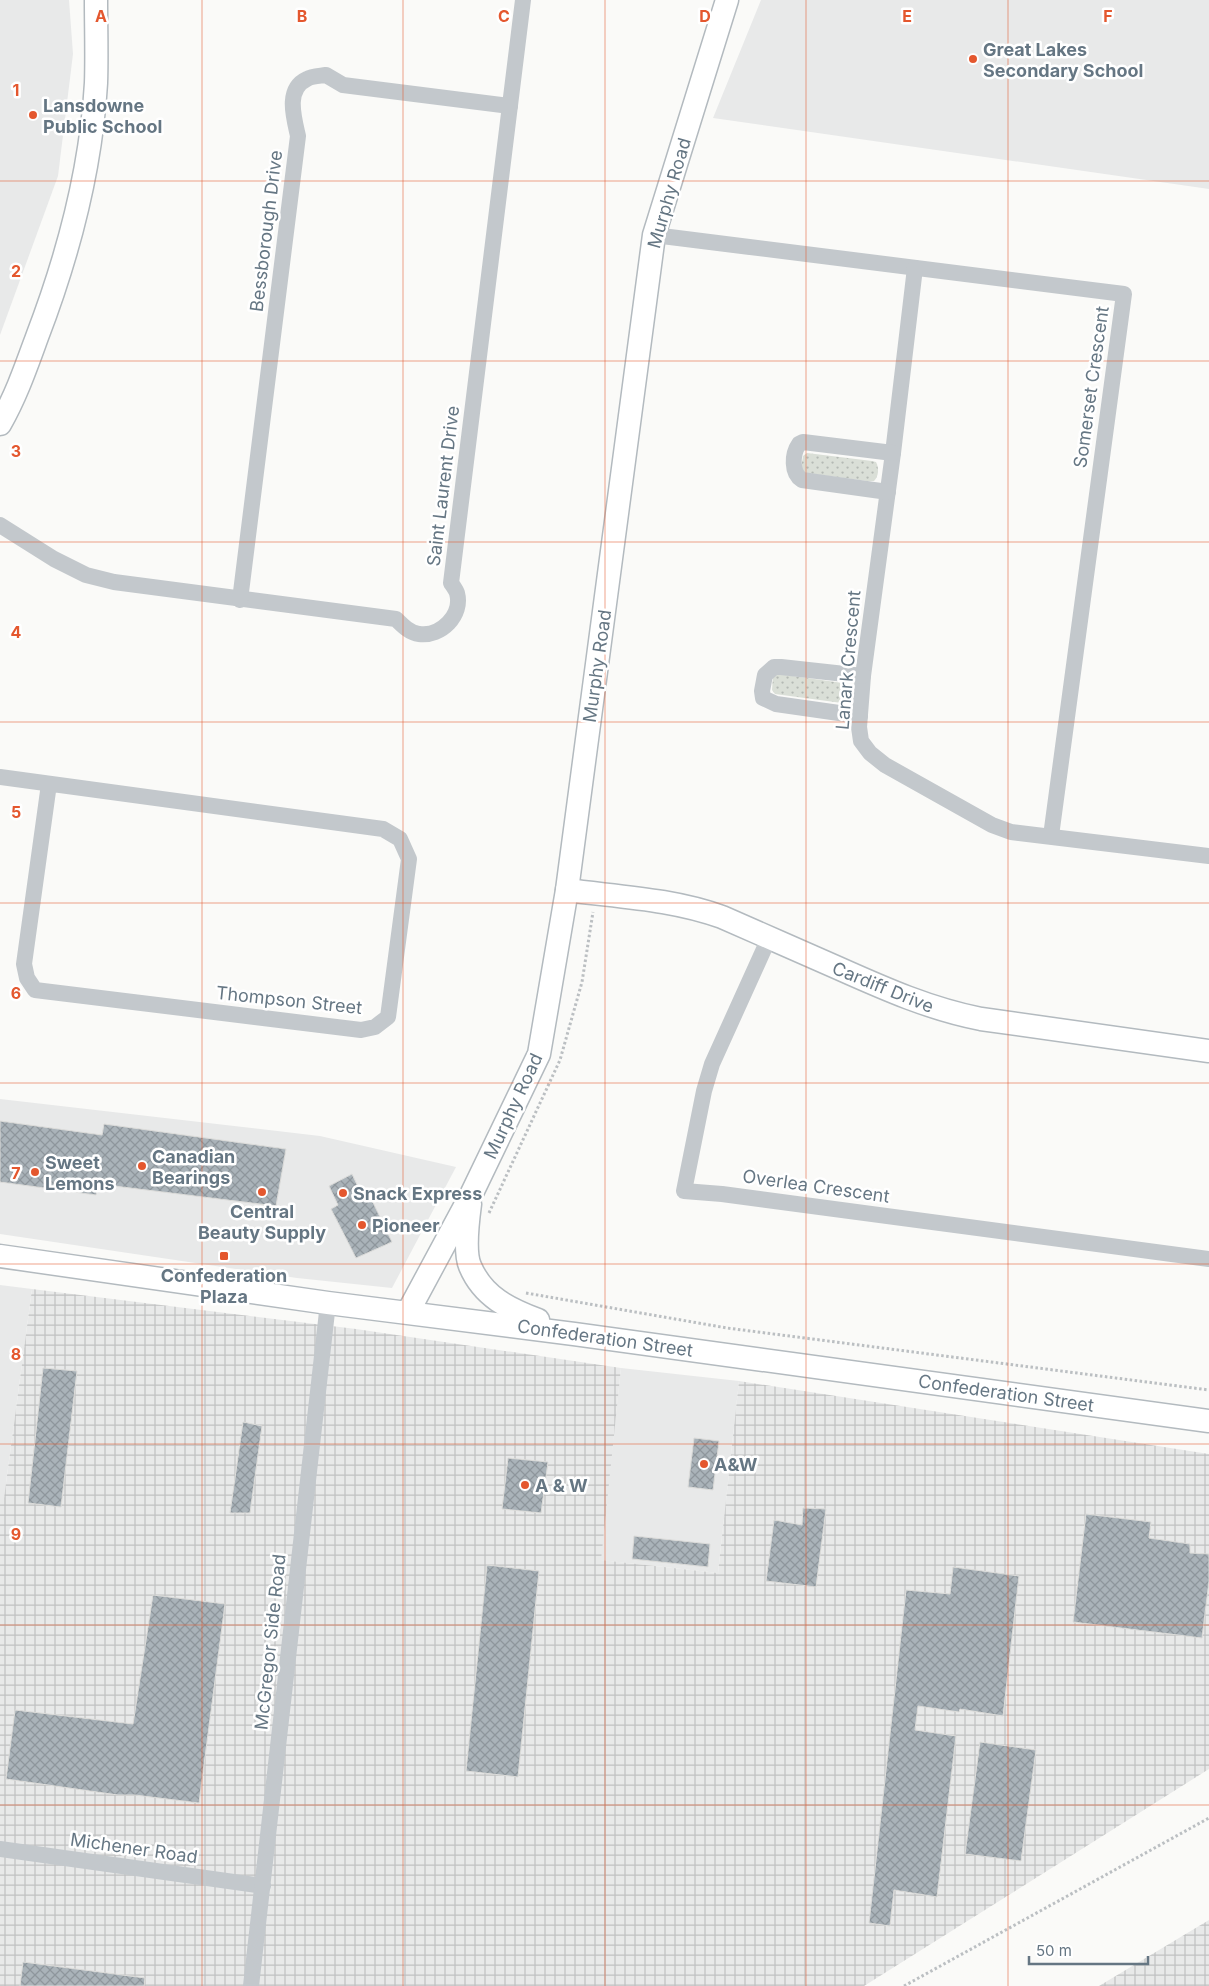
<svg xmlns="http://www.w3.org/2000/svg" width="1209" height="1986" font-family="Inter,sans-serif">
<defs>
<pattern id="industrial-grid" width="8" height="8" patternUnits="userSpaceOnUse" patternTransform="scale(1.25)"><rect width="8" height="8" fill="#e8e9e9"/><path d="M0 4h8M4 0v8" fill="none" stroke="#c0c1c2"/></pattern>
<pattern id="grass-dots" width="8" height="8" patternUnits="userSpaceOnUse" patternTransform="scale(1.25)"><rect width="8" height="8" fill="#dadfd7"/><path d="M2 2h.1M6 6h.1" fill="none" stroke="#b4b9b4" stroke-width="1.8" stroke-linecap="round"/></pattern>
<pattern id="building-cross-hatch" width="8" height="8" patternUnits="userSpaceOnUse" patternTransform="scale(1.25)"><rect width="8" height="8" fill="#aab3b9"/><path d="M0 0l8 8M0 8l8-8" fill="none" stroke="#8e969c"/></pattern>
</defs>
<rect width="100%" height="100%" fill="#fafaf8"/>
<g fill="#e8e9e9">
<polygon points="0,0 69,0 73,54 58,176 0,335"/>
<polygon points="761,0 1209,0 1209,189 713,118"/>
<polygon points="0,1099 320,1136 456,1167 392,1288 297,1278 0,1234"/>
<polygon points="0,1285 32,1289 4,1498 0,1498"/>
<polygon points="621,1368 739,1381 718,1573 600,1560"/>
</g>
<g fill="url(#industrial-grid)">
<polygon points="32,1289 356,1329 621,1368 601,1560 718,1573 739,1381 1209,1454 1209,1769 864,1986 0,1986 0,1498 4,1498"/>
<polygon points="1209,1920 1209,1986 1099,1986"/>
</g>
<g fill="url(#grass-dots)">
<path d="M807,453l65,8 4,1c3,6 3,14 -2,19h-7l-62,-8 -4,-5 2,-12z"/>
<polygon points="778,674 843,683 849,688 848,698 842,703 775,694 772,690 773,677"/>
</g>
<g fill="url(#building-cross-hatch)" stroke="#dcdcda">
<polygon points="0,1121 102,1135 104,1124 286,1149 276,1206 98,1184 96,1195 0,1182"/>
<polygon points="352,1174 361,1193 367,1190 392,1242 356,1258 331,1209 338,1205 329,1186"/>
<polygon points="43,1368 77,1371 61,1507 28,1503"/>
<polygon points="243,1422 262,1426 250,1513 230,1513"/>
<polygon points="694,1438 719,1441 713,1490 688,1487"/>
<polygon points="508,1458 548,1462 541,1513 502,1509"/>
<polygon points="803,1508 826,1509 816,1587 766,1581 774,1520 802,1525"/>
<polygon points="1086,1514 1151,1522 1149,1538 1190,1544 1190,1553 1209,1554 1209,1581 1202,1638 1073,1622"/>
<polygon points="634,1536 710,1544 708,1567 632,1559"/>
<polygon points="487,1565 539,1571 518,1777 466,1771"/>
<polygon points="953,1567 1019,1576 1003,1716 960,1709 959,1712 918,1706 915,1730 956,1736 937,1897 894,1890 890,1926 869,1923 906,1590 950,1594"/>
<polygon points="153,1595 225,1604 199,1803 135,1795 118,1795 6,1779 15,1710 133,1724"/>
<polygon points="980,1742 1036,1750 1021,1861 965,1854"/>
<polygon points="23,1962 145,1978 144,1986 20,1986"/>
</g>
<g fill="none" stroke-linecap="round" stroke-linejoin="round">
<g stroke="#b3babf" stroke-width="25">
<g id="secondary">
<path d="M0,424c16,-28 26,-57 37,-87 31,-81 54,-167 59,-254 1,-27 0,-55 0,-83"/>
<path d="M567,890c53,7 105,9 155,27 39,17 77,34 116,51 47,21 92,41 143,51l228,32"/>
<path d="M470,1204c-2,15 -6,48 0,62 13,31 39,43 68,54"/>
<polyline points="0,1256 328,1303 574,1334 1209,1421"/>
<polyline points="408,1312 471,1195 539,1054 567,890 654,235 727,0"/>
</g>
</g>
<g stroke="#bbbfc2" stroke-width="3" stroke-dasharray="2.5 2.5" stroke-linecap="butt">
<polyline points="489,1213 560,1060 582,982 593,912"/>
<polyline points="526,1293 727,1328 1209,1390"/>
<polyline points="904,1986 1209,1818"/>
</g>
<g stroke="#c3c8cc" stroke-width="16">
<polyline points="654,235 1124,294 1051,836"/>
<polyline points="915,268 893,453 863,676 859,727 861,741 870,753 885,765 992,825 1011,832 1209,856"/>
<path d="M888,492l-86,-12c-11,-7 -10,-26 -3,-36l4,-2 90,11"/>
<path d="M0,525l54,34 32,16 28,7 282,37c7,7 14,14 23,15 22,3 44,-19 38,-41 -1,-3 -4,-7 -6,-10l72,-583"/>
<path d="M240,600l58,-464c-4,-18 -13,-47 9,-57 5,-3 13,-3 19,-4l17,10 167,21"/>
<polyline points="860,716 776,704 763,698 762,691 765,675 774,667 781,667 863,676"/>
<polyline points="0,777 383,829 400,839 409,859 388,1017 375,1027 361,1030 35,990 27,978 24,964 49,784"/>
<polyline points="769,938 712,1064 704,1091 684,1191 722,1194 1209,1259"/>
<polyline points="0,1849 263,1886"/>
<polyline points="251,1986 328,1303"/>
</g>
<use href="#secondary" stroke="#fff" stroke-width="22"/>
</g>
<path fill="none" stroke="#e4572e" stroke-width="1" stroke-opacity="0.55" d="M202,0v1986M403,0v1986M605,0v1986M806,0v1986M1008,0v1986M0,181h1209M0,361h1209M0,542h1209M0,722h1209M0,903h1209M0,1083h1209M0,1264h1209M0,1444h1209M0,1625h1209M0,1805h1209"/>
<g fill="#e4572e" stroke="#fff" stroke-width="2">
<circle cx="973" cy="59" r="5"/>
<circle cx="33" cy="115" r="5"/>
<circle cx="142" cy="1166" r="5"/>
<circle cx="35" cy="1172" r="5"/>
<circle cx="262" cy="1192" r="5"/>
<circle cx="343" cy="1193" r="5"/>
<circle cx="362" cy="1225" r="5"/>
<rect x="219" y="1251" width="10" height="10" rx="2.5"/>
<circle cx="704" cy="1464" r="5"/>
<circle cx="525" cy="1485" r="5"/>
</g>
<g text-anchor="middle" dominant-baseline="central" stroke-width="5" stroke-linejoin="round" paint-order="stroke">
<g font-size="18" font-weight="bold" fill="#657683" stroke="#fff" text-anchor="start">
<text x="983" y="49">Great Lakes<tspan x="983" dy="21">Secondary School</tspan></text>
<text x="43" y="105">Lansdowne<tspan x="43" dy="21">Public School</tspan></text>
<text x="152" y="1156">Canadian<tspan x="152" dy="21">Bearings</tspan></text>
<text x="45" y="1162">Sweet<tspan x="45" dy="21">Lemons</tspan></text>
<text x="353" y="1193">Snack Express</text>
<text x="262" y="1211" text-anchor="middle">Central<tspan x="262" dy="21">Beauty Supply</tspan></text>
<text x="372" y="1225">Pioneer</text>
<text x="224" y="1275" text-anchor="middle">Confederation<tspan x="224" dy="21">Plaza</tspan></text>
<text x="714" y="1464">A&amp;W</text>
<text x="535" y="1485">A &amp; W</text>
</g>
<g font-size="18" fill="#657683" stroke="#fff">
<text transform="translate(669 193) rotate(-74)">Murphy Road</text>
<text transform="translate(266 231) rotate(-83)">Bessborough Drive</text>
<text transform="translate(1091 387) rotate(-82)">Somerset Crescent</text>
<text transform="translate(443 486) rotate(-83)">Saint Laurent Drive</text>
<text transform="translate(848 660) rotate(-85)">Lanark Crescent</text>
<text transform="translate(597 666) rotate(-82)">Murphy Road</text>
<text transform="translate(883 987) rotate(22)">Cardiff Drive</text>
<text transform="translate(289 1000) rotate(6)">Thompson Street</text>
<text transform="translate(513 1106) rotate(-65)">Murphy Road</text>
<text transform="translate(816 1186) rotate(8)">Overlea Crescent</text>
<text transform="translate(605 1338) rotate(8)">Confederation Street</text>
<text transform="translate(1006 1393) rotate(8)">Confederation Street</text>
<text transform="translate(270 1642) rotate(-84)">McGregor Side Road</text>
<text transform="translate(134 1848) rotate(8)">Michener Road</text>
</g>
</g>
<g font-size="16" text-anchor="middle" font-weight="bold" fill="#e4572e" stroke="#fff" stroke-width="5" stroke-linejoin="round" paint-order="stroke">
<text x="101" y="22">A</text>
<text x="302" y="22">B</text>
<text x="504" y="22">C</text>
<text x="705" y="22">D</text>
<text x="907" y="22">E</text>
<text x="1108" y="22">F</text>
<text x="16" y="96">1</text>
<text x="16" y="277">2</text>
<text x="16" y="457">3</text>
<text x="16" y="638">4</text>
<text x="16" y="818">5</text>
<text x="16" y="999">6</text>
<text x="16" y="1179">7</text>
<text x="16" y="1360">8</text>
<text x="16" y="1540">9</text>
</g>
<path d="M1029 1956v8h119v-8" fill="none" stroke="#657683" stroke-width="2.5"/>
<text x="1036" y="1956" font-size="15" fill="#657683" stroke="#ffffff" stroke-width="4" paint-order="stroke">50 m</text>
</svg>
